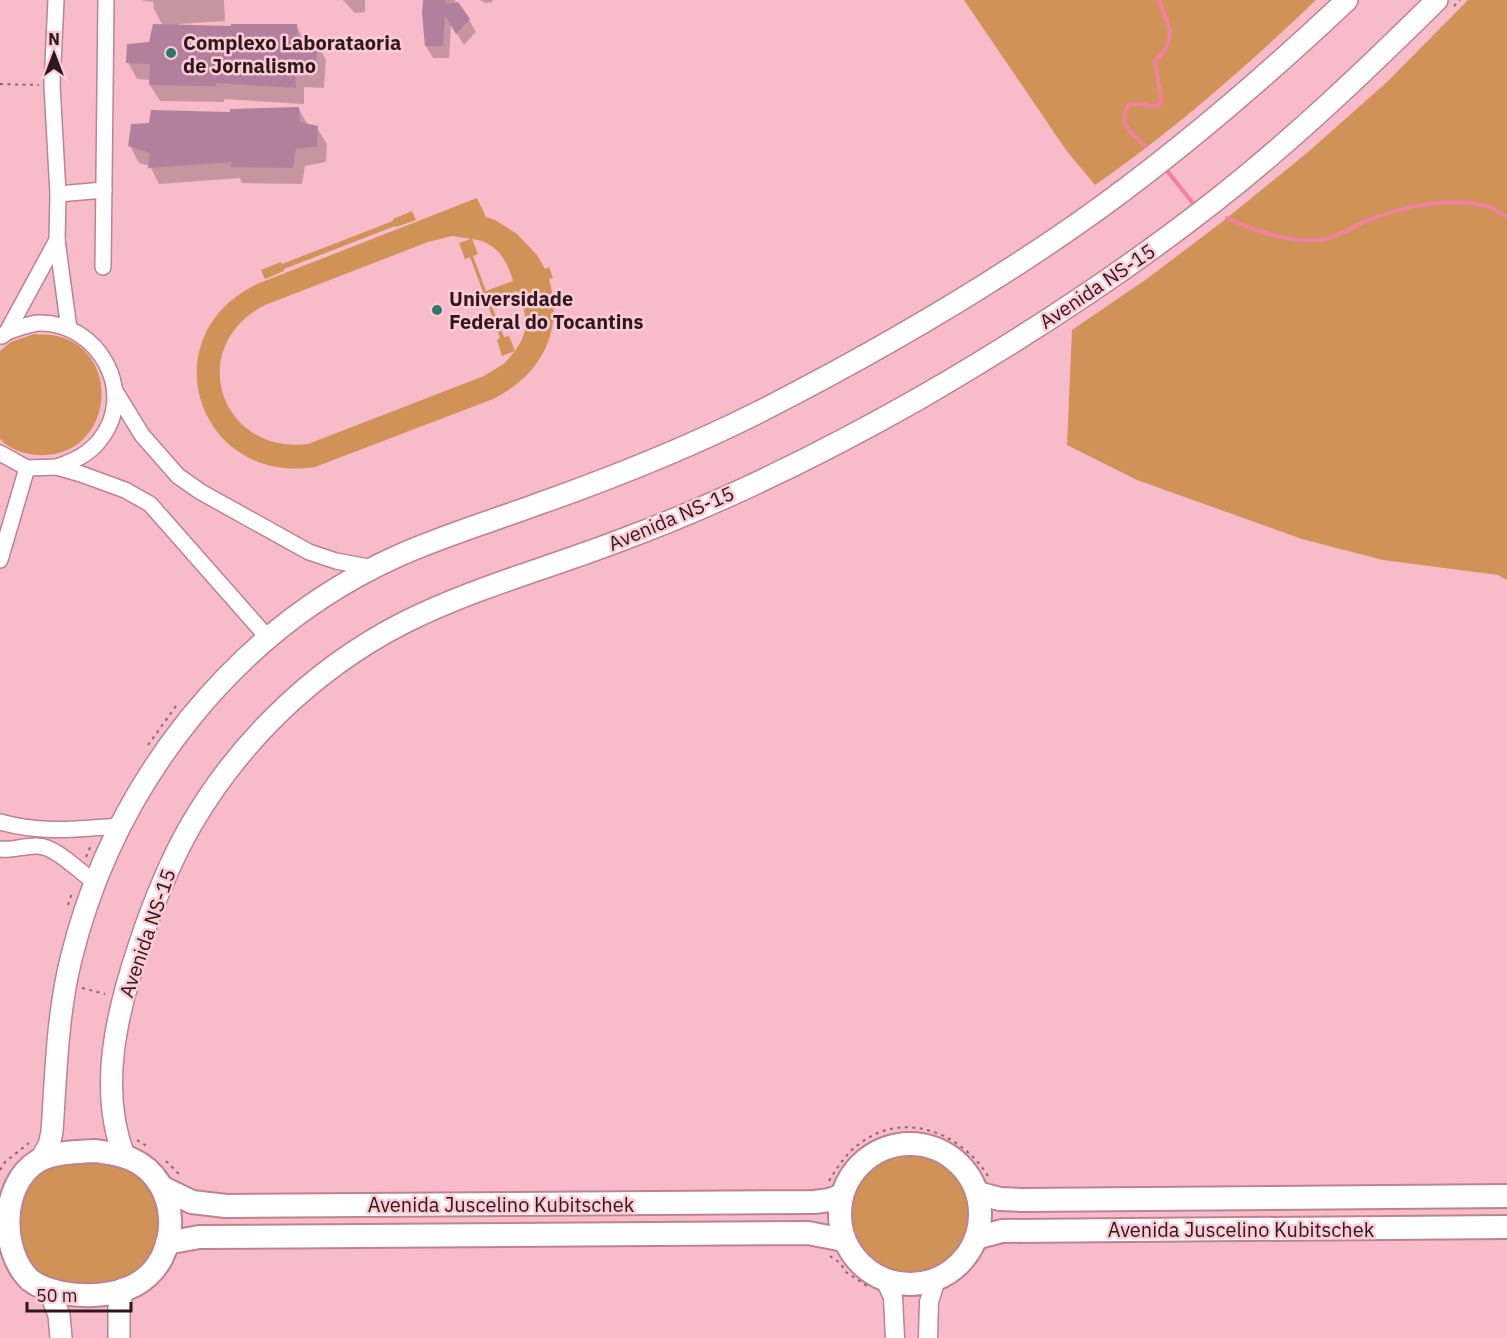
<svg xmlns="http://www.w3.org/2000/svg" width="1507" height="1338" font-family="'IBM Plex Sans',sans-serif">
<rect width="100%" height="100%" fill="#f8bbc9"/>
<g fill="#d09256" fill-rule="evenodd">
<path d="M964,0h352c-70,67 -142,130 -221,185l-29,-35z"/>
<polygon points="1468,0 1507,0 1507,580 1498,575 1383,560 1302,539 1137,480 1067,445 1072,330 1148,278 1222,222 1308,152 1387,82"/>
<path d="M477,198l9,19 9,3 22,14 20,21 8,14 4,-2 4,11 -4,1c15,53 -8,96 -56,120l-178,68c-118,18 -166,-131 -58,-183zM452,236l19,3 -12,4 6,16 5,-2 13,35 -2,1 4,10h2l13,35 -3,2 5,16 13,-5 -10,12 -21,13 -176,68c-88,11 -124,-98 -43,-139l163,-63zM472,239c24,3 35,20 41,42l-27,10 -13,-35 5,-2zM517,291c10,24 14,37 -2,60l-6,-15 -5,1 -14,-36z"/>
<polygon points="412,211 416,220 396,227 395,226 284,269 284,271 265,279 261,270 281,262 282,264 393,221 393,219"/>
<path d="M34,334c7,1 15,0 23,2 68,16 56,124 -20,119 -13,-1 -28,-6 -37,-16v-88l11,-9z"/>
<circle cx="909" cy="1217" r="62"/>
<polygon points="93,1160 132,1168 157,1194 162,1231 147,1264 120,1282 84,1286 48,1280 29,1268 11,1210 41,1168"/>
</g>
<g fill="#0003">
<polygon points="140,0 224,0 225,21 179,24 179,26 233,28 296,25 305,43 317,43 326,60 324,88 304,87 304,104 224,99 224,102 160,101 150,85 151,80 137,79 128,62 150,43 163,26 154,9 153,2"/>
<polygon points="343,0 365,0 365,12 355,13"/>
<polygon points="425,0 455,0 455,4 469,20 476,32 464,45 451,25 449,58 433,58 426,46"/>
<polygon points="480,0 493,0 492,2 485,3"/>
<polygon points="298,108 308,125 317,128 327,144 326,162 305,166 302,184 242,183 240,178 159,184 150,166 139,163 130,146 232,114"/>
</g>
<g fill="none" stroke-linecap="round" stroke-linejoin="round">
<g stroke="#f181a0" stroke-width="4">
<path d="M1146,146c-14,-12 -29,-21 -18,-41 12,-4 19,2 30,1l3,-5 -6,-40c25,-25 13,-32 4,-61"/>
<polyline points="1168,172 1192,202"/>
<path d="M1227,218c29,13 66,27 99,21 13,-3 25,-11 38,-17 36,-15 83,-26 122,-16 7,2 14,7 21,10"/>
</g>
</g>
<g fill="#b2809d">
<polygon points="423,0 446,0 446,4 458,2 470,19 456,34 445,16 443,46 425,46 422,13"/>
<polygon points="153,24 231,26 231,24 297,24 298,42 317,42 316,72 295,71 296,88 216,83 216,86 149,85 150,64 126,63 127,44 149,42"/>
<polygon points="299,107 300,122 318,126 317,146 296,149 293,168 231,167 231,162 148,168 150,153 128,146 131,124 149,123 151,110 230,112 230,109"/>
</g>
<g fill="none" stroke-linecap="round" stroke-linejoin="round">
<g stroke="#bc8391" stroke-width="18">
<g id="minor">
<polyline points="56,0 52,85 58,194 57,240 69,329"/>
<polyline points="58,194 104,190"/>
<polyline points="103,267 106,0"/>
<path d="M7,332c9,-3 21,-8 31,-9 60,-2 101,70 61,118 -11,14 -26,20 -42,26"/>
<polyline points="2,336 7,332 57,240"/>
<polyline points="115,391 142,435 178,476 201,492 309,552 336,561 374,568"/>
<polyline points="0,453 27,468 57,467 81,474 125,490 150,504 268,638"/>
<polyline points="0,560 27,468"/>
<path d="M0,822c43,12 76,7 120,4"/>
<path d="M0,849c13,2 25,-4 38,-3 19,1 41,26 57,36"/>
</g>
</g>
<g stroke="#bc8391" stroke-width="21">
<g id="tertiary">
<polyline points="885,1280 893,1297 895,1338"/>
<polyline points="928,1338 929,1302 936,1279"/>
</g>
</g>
<g stroke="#bc8391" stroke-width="24">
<g id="secondary">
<path d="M124,1156c-26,-68 -7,-144 15,-210 14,-42 30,-83 52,-121 53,-91 135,-167 231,-211 65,-30 135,-49 202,-75 102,-38 201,-87 296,-141 102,-59 202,-124 295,-197 79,-62 151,-131 222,-201"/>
<path d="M41,1159l8,-14 3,-13c4,-58 5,-116 19,-173 43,-175 163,-330 329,-404 45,-20 92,-34 138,-51 74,-26 149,-56 219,-91 112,-57 220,-119 323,-191 95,-67 182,-142 267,-222"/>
<polyline points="49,1289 59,1315 61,1338"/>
<polyline points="119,1338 119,1307 123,1289"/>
</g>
</g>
<g stroke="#bc8391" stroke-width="26">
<g id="primary">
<circle cx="910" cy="1214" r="70"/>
<path d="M96,1151c12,2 24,3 35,8 51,22 52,100 4,126 -21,11 -49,12 -72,8 -11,-2 -24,-6 -33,-13 -30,-29 -30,-96 8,-119 17,-9 39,-9 58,-10z"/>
<polyline points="163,1188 192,1202 226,1206 814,1202 830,1200 842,1195"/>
<polyline points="977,1193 1000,1199 1022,1200 1507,1196"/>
<polyline points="976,1238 1002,1231 1507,1227"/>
<polyline points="167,1243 199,1237 808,1233 844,1240"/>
</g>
</g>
<g stroke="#8d646e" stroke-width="2" stroke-dasharray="3 4.5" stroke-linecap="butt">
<polyline points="1454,6 1460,0"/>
<polyline points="0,84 39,85"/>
<polyline points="148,745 176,706"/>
<polyline points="86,857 92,843"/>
<polyline points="68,905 72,893"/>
<polyline points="82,988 105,994"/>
<polyline points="137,1140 150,1148"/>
<polyline points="166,1161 179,1174"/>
<polyline points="0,1170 5,1162 29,1143"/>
<path d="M829,1181c9,-15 18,-29 33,-39 44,-32 100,-8 126,34"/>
<polyline points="830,1256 840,1263 846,1272 870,1288"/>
</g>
<use href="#minor" stroke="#fff" stroke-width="15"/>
<use href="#tertiary" stroke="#fff" stroke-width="18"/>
<use href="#secondary" stroke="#fff" stroke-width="21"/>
<use href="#primary" stroke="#fff" stroke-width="22"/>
</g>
<g fill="#2f766c" stroke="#feccd7" stroke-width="2">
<circle cx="171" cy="53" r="6"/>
<circle cx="437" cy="310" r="6"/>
</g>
<g text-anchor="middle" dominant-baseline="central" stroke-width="5" stroke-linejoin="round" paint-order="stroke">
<g font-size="20" font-weight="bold" fill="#2e181d" stroke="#feccd7" text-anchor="start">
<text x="183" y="42">Complexo Laborataoria<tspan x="183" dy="23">de Jornalismo</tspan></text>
<text x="449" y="298">Universidade<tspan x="449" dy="23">Federal do Tocantins</tspan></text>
</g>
<g font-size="20" fill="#2e181d" stroke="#feccd7">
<text transform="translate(1097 286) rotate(-34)">Avenida NS-15</text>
<text transform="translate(671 518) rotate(-23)">Avenida NS-15</text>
<text transform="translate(147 933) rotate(-71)">Avenida NS-15</text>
<text x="501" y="1204">Avenida Juscelino Kubitschek</text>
<text x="1241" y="1229">Avenida Juscelino Kubitschek</text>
</g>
</g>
<g transform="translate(54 54)" stroke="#feccd7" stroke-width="4.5" paint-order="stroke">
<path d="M0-4.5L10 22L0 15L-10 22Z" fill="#2e181d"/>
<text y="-9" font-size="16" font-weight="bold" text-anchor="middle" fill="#2e181d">N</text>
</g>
<path d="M27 1302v9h104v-9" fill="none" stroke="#2e181d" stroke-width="3"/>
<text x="36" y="1302" font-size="18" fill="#2e181d" stroke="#feccd7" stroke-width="4.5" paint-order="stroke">50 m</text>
</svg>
